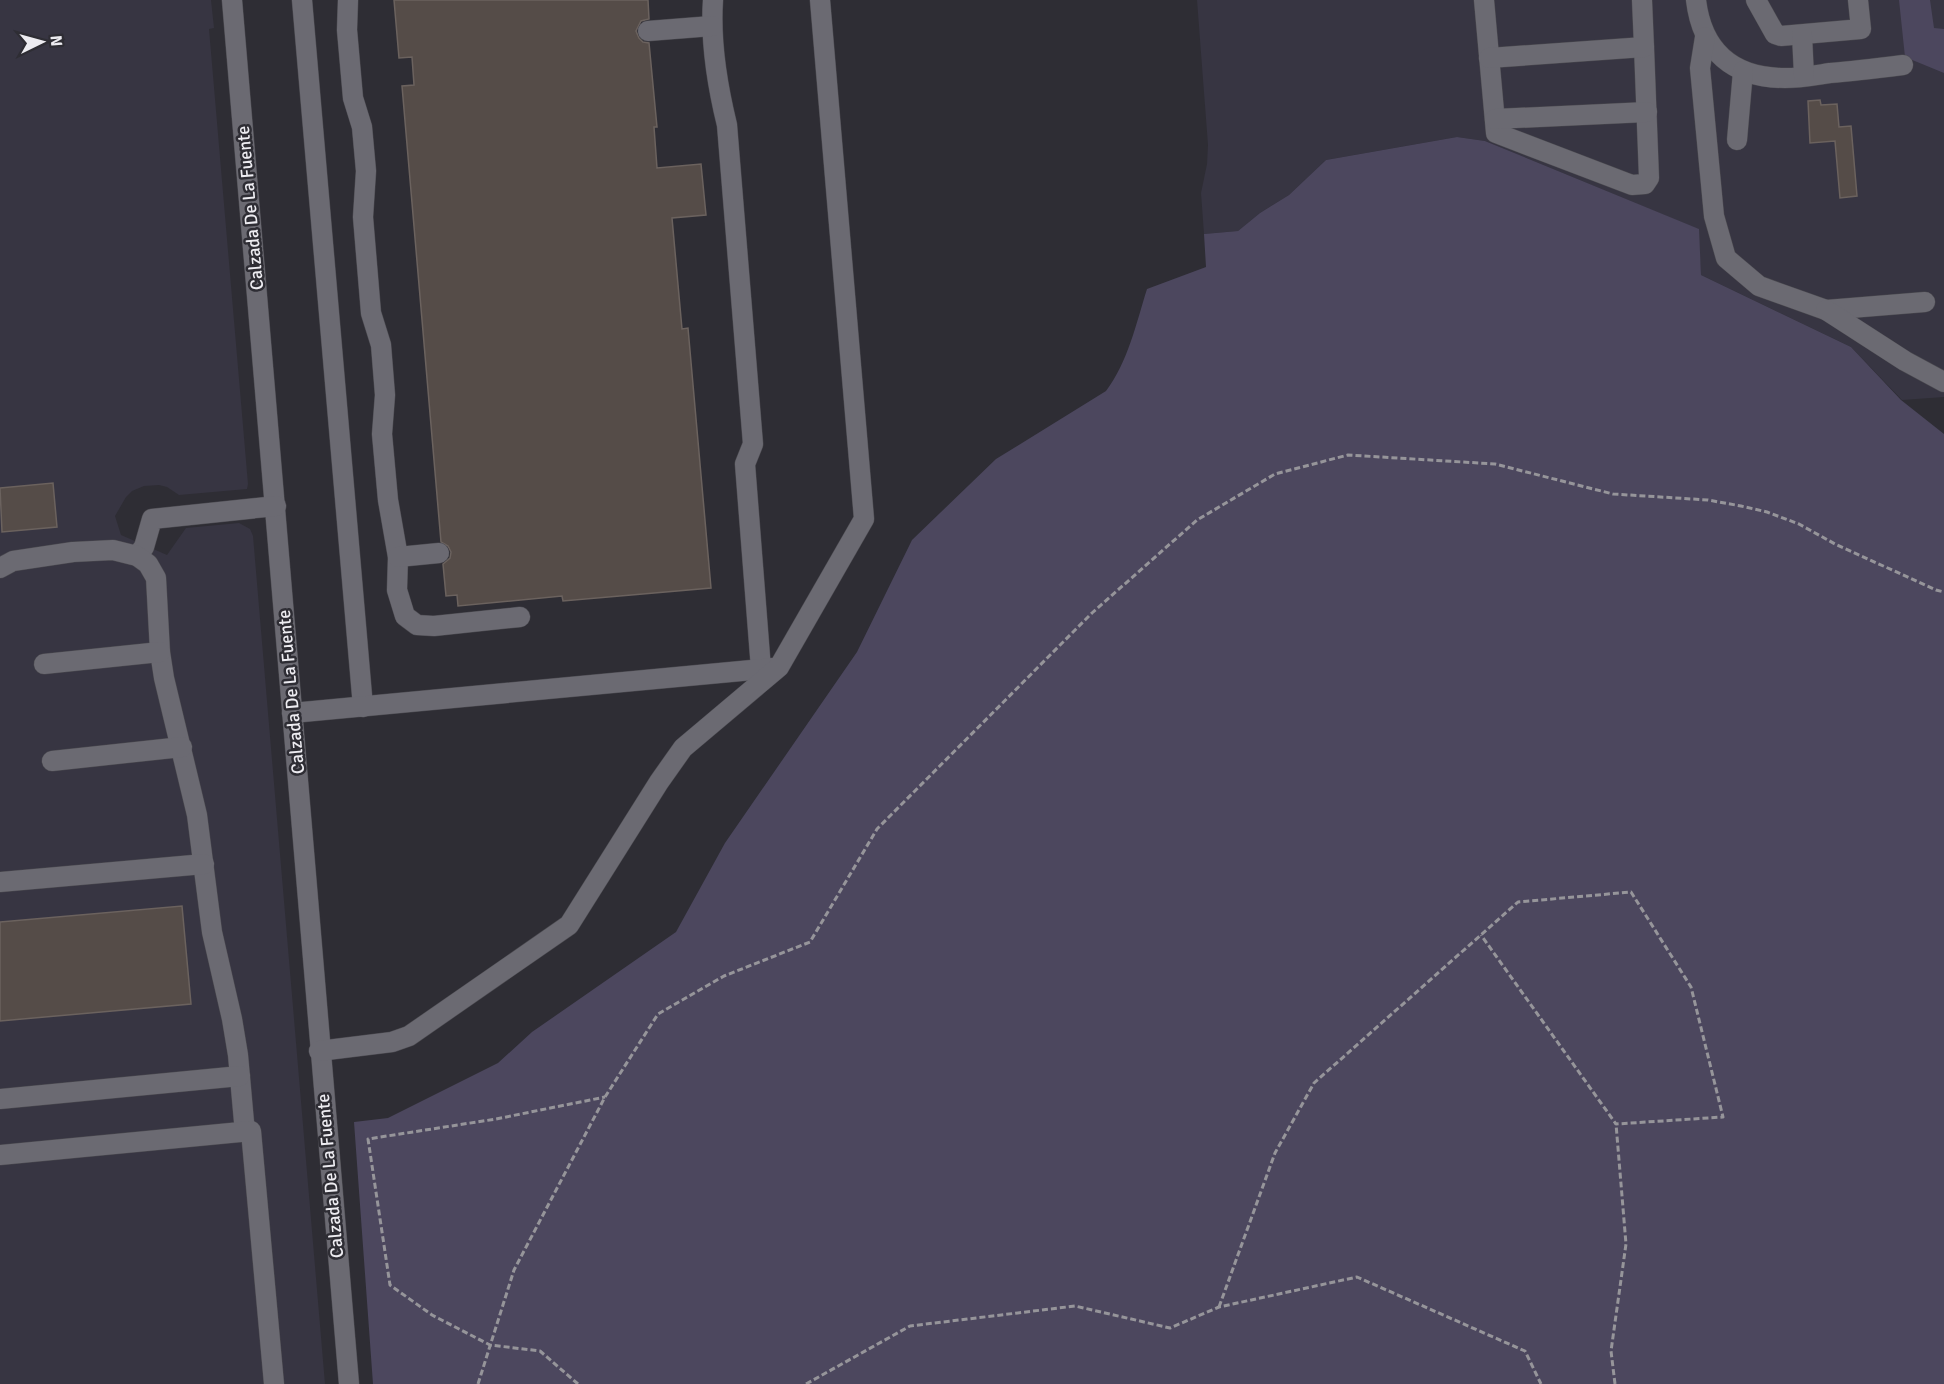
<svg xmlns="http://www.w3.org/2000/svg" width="1944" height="1384" font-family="Signika,sans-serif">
<rect width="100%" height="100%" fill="#2e2d34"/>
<g fill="#373542">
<polygon points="0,0 211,0 214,28 209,29 248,484 247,489 179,495 167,487 159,485 144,486 132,491 126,497 115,516 121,535 167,555 186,528 239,523 250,529 253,536 325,1384 0,1384"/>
<polygon points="1197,0 1944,0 1944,397 1902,400 1851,347 1701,275 1698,229 1485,141 1457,137 1326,160 1289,195 1260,213 1238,231 1204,234 1201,193 1207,164 1208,145"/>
</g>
<g fill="#4c475e">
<polygon points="1899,0 1930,0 1934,28 1944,29 1944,73 1905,57"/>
<path d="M1457,137l28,4 214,88 2,46 150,72 50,53 43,34v950h-1571l-19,-262 34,-4 110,-55 34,-31 144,-100 49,-89 132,-191 55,-112 84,-81 110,-68c22,-29 30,-67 41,-102l59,-22 -2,-33 34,-3 22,-18 29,-18 37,-35z"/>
</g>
<g fill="#554c48" stroke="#6b625e" stroke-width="1.5">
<polygon points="394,0 648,0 649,19 641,21 636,31 639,38 643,42 649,43 657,127 654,127 657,168 701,164 706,215 672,218 682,329 688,328 711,588 563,601 562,596 458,606 457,595 446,596 443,564 450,558 451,552 448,546 441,542 402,86 414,85 412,57 399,58"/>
<polygon points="1820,100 1821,105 1837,104 1839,127 1851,126 1857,196 1840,198 1835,141 1810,143 1808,101"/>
<polygon points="53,483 57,527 2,532 0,488"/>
<polygon points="182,906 191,1004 0,1021 0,922"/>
</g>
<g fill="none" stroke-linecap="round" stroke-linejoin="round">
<g stroke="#4a494f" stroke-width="21">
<g id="minor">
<polyline points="232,0 349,1384"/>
<polyline points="302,0 363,707"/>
<polyline points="348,0 347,30 353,98 362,127 366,171 363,217 371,313 381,345 385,395 382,434 388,500 398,557 397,590 405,616 417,625 434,626 520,617"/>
<path d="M713,0c-3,43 4,84 14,125l26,319 -8,20 16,205"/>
<polyline points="1484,0 1496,133 1632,185 1645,184 1649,178 1644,47"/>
<path d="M1696,0c6,51 37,78 89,78 15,0 31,-3 45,-5 25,-2 49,-5 73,-8"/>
<polyline points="1756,0 1775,34 1781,36 1861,29 1858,0"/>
<polyline points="648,31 712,26"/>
<polyline points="1802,35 1804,76"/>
<polyline points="1705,37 1700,68 1714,216 1726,258 1759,286 1826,310 1925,302"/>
<polyline points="1489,58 1644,47 1642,0"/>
<polyline points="1495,119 1647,112"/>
<polyline points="1737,140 1743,71"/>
<polyline points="1826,310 1905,361 1944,382"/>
<polyline points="137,556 144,547 152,519 276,506"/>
<polyline points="398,557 439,553"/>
<polyline points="0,568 13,561 73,552 113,550 137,556 148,564 156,578 160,652 164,678 197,815 212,932 232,1019 238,1055 244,1122"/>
<polyline points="44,664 160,652"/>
<polyline points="292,713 773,668"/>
<polyline points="52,761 182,747"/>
<polyline points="0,882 204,864"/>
<polyline points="319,1051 392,1042 409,1036 569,925 659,782 683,748 779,667 864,519 820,0"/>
<polyline points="0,1099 240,1076"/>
<polyline points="0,1155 251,1131 274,1384"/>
</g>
</g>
<g stroke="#96959a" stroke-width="3" stroke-dasharray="6 3" stroke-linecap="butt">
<polyline points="1219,1307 1275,1153 1314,1083 1518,902 1631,892 1691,987 1723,1117 1616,1124 1481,935"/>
<polyline points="478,1384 514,1270 605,1097 658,1014 724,976 810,942 877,829 1092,613 1197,520 1275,474 1348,455 1495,464 1613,494 1708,500 1741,506 1767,512 1799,524 1835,544 1936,590 1944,592"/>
<polyline points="578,1384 540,1351 490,1345 432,1315 390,1285 368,1139 496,1119 605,1097"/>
<polyline points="806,1384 910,1326 1075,1306 1170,1328 1219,1307 1357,1277 1525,1351 1541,1384"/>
<polyline points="1615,1384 1611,1351 1626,1244 1616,1124"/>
</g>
<use href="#minor" stroke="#6b6a72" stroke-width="20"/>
</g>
<g text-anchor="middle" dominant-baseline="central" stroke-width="5" stroke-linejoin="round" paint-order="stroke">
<g font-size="18" fill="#edecf1" stroke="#2e2d34">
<text transform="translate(250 208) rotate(-95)">Calzada De La Fuente</text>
<text transform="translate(291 692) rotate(-95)">Calzada De La Fuente</text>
<text transform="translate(330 1176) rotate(-95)">Calzada De La Fuente</text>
</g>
</g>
<g transform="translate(42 42) rotate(85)" stroke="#2e2d34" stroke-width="4.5" paint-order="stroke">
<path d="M0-4.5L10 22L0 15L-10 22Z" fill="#edecf1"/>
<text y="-9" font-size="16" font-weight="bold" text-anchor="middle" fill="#edecf1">N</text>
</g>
</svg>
